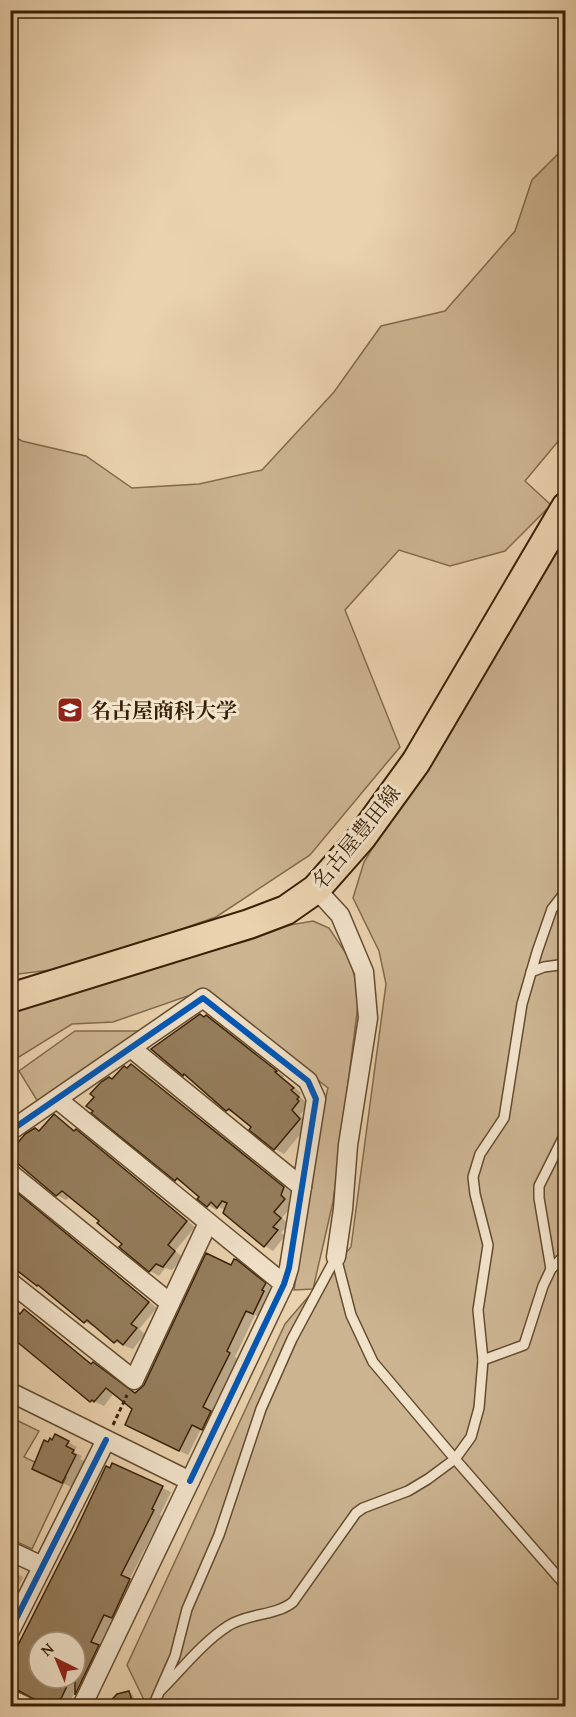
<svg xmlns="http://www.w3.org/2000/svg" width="576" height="1717" font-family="'Gentium Book Plus','Noto Serif JP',serif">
<rect width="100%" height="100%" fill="#ead2ae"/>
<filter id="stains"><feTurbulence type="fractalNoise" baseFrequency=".00333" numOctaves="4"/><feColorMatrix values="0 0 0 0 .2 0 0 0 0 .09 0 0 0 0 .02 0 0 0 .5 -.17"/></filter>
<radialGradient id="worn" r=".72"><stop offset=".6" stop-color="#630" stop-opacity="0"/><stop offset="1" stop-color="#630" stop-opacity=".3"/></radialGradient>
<g fill="#ccb491" stroke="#826a4a" stroke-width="1.5">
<polygon points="565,147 565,433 525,481 551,505 505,551 450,566 399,550 345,610 400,747 310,855 216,917 74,967 11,975 10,434 22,441 86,456 132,488 199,484 262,470 334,392 381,326 445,311 515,231 532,180"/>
<polygon points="565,532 565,1706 143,1706 145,1702 127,1665 285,1324 351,1247 386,984 379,951 353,898 364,862"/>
<polygon points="313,921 329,928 351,961 359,997 333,1202 313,1289 294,1290 322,1114 328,1088 213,997 199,992 113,1022 72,1024 11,1062 10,1007 250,940 290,925"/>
<polygon points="75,1031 148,1031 38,1102 19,1071"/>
<polygon points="10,1417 39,1431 24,1457 66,1477 32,1549 11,1539"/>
</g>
<g fill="#0003" fill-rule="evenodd">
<polygon points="207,1017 284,1076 283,1078 301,1093 299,1096 307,1103 305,1105 307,1107 300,1115 308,1125 284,1154 275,1149 237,1114 236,1115 227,1110 193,1080 184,1074"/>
<polygon points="131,1066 145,1074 194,1116 204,1121 292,1193 289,1201 293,1205 282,1218 289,1224 281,1233 285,1236 273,1251 265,1246 226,1211 219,1207 216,1210 208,1205 201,1196 176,1179 113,1081"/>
<polygon points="54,1116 76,1132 85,1136 195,1227 175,1251 183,1257 172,1270 165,1268 159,1276 150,1271 122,1247 124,1244 101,1221 70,1196 66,1200 57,1195 14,1158"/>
<polygon points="10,1194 24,1198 157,1308 139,1329 145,1334 133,1349 115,1342 95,1325 94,1327 85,1322 47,1290 38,1285 16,1267 13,1270 10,1268"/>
<polygon points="231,1267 246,1267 274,1290 262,1318 255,1315 235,1357 238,1359 211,1413 219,1417 211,1433 201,1429 188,1455 135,1429 134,1409 114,1393 104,1406 91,1400 10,1334 10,1305 22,1314 25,1311 33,1316 93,1365 136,1394 145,1386"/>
<polygon points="68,1442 77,1447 74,1452 82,1456 80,1459 84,1461 71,1487 34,1469 49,1444"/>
<path d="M113,1465l58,27 -11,23 2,1 -33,64 9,5 -17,37 -8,-3 -14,28 8,4 -18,36 -10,-4 -11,23h-13l-42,-56 3,-8h5zM39,1642h36v36h-36z"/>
<polygon points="10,1570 23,1577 12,1599 14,1600 10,1608"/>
<polygon points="129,1692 133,1695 136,1706 115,1706"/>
</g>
<g fill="#957d5c" stroke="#382004" stroke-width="1.5">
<polygon points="200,1014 204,1017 206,1015 277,1071 275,1072 294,1088 291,1090 299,1097 297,1099 299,1101 292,1110 300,1119 274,1150 249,1130 251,1127 229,1109 226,1111 184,1074 183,1076 151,1049"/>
<polygon points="131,1064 284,1187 281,1195 285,1199 274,1212 281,1218 273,1227 278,1230 264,1247 223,1213 227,1203 222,1201 217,1208 211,1202 207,1207 197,1199 199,1197 177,1178 175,1181 91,1113 93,1111 86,1106 94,1097 90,1094 101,1082 109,1077 112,1079 122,1068 124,1066 127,1068"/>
<polygon points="54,1114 74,1131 76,1129 187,1221 168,1245 175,1251 163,1267 156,1264 149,1272 119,1247 122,1244 97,1223 99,1221 62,1191 56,1196 10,1157 10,1152 25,1134 35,1128 39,1131"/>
<polygon points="15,1191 149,1302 131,1324 137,1328 123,1345 117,1340 114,1343 87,1320 84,1323 38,1285 37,1286 10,1265 10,1197"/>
<polygon points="206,1253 231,1265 234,1259 237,1260 266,1283 262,1290 264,1291 253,1314 246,1311 227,1351 230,1353 203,1407 211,1411 202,1430 192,1425 179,1451 125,1425 132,1409 106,1388 94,1402 92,1400 90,1402 10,1336 10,1306 20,1314 24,1309 91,1364 93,1362 135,1393 144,1385"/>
<polygon points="55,1434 69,1441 66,1446 74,1450 72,1453 76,1455 62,1483 32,1469 44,1440 48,1442 50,1438 52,1440"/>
<polygon points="112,1463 163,1486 152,1509 154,1510 121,1575 130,1579 112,1618 104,1615 91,1642 99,1645 75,1695 75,1642 39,1642 39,1678 50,1678 67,1686 57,1707 48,1707 10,1686 10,1644 17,1647 76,1530 106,1466 110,1468"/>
<polygon points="129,1691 134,1707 105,1707 117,1694"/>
</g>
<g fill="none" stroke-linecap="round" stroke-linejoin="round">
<g stroke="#644c2e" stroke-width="12">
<g id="service">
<polyline points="531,972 544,967 566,964"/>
<polyline points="336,1257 351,1315 373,1362 455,1459 566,1586"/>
<polyline points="551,1269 539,1198 539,1186 566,1132"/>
<polyline points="483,1360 524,1345 543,1286 551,1269 566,1254"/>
<path d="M161,1690c21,-21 42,-48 67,-64 20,-13 48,-10 65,-24l63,-89 7,-5 45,-17 20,-12 27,-20 16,-22 8,-29 4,-48 -5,-50 10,-65 -13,-51 -2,-17 7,-23 24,-36 18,-114 15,-52 15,-43 14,-18"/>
<polyline points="153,1706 175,1656 187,1609 219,1535 261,1409 292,1339 336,1257"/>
</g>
</g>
<g stroke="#644c2e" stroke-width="21">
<g id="minor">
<polyline points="316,889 340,915 364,972 368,1018 348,1145 343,1209 336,1257"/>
<polyline points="131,1048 302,1187"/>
<polyline points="57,1099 284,1284"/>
<polyline points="10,1131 203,998 308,1081 316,1099 289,1268 284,1284 190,1481"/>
<polyline points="10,1173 170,1303"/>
<polyline points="10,1282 134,1380 208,1223"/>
<polyline points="10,1392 190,1481 82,1706"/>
<polyline points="10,1551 42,1566"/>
<polyline points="10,1631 106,1440"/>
<polyline points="10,1699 25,1706"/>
</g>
</g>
<g stroke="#382004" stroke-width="32">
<polyline id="primary" points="10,998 249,924 286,910 316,889 361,838 416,762 566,507"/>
</g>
<polyline stroke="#382004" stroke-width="3" stroke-dasharray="4.5 3" stroke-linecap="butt" points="113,1425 127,1395"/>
<use href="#service" stroke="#f1e2ca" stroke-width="9"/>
<use href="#minor" stroke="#f1e2ca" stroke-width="18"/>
<use href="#primary" stroke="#ead2ae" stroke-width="28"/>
<g stroke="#f1e2ca" stroke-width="10">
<g id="cycleway">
<polyline points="10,1131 203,998 308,1081 316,1099 289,1268 284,1284 190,1481"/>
<polyline points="10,1631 106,1440"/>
</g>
</g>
<use href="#cycleway" stroke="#0057b8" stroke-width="6"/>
</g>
<defs>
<g id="university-square" transform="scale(1.35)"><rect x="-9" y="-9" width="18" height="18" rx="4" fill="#8f2418" stroke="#f1e2ca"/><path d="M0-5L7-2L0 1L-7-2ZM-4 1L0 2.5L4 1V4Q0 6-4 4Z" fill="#fff"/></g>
</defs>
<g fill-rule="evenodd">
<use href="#university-square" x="70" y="710"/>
</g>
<g text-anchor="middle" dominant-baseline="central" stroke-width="6" stroke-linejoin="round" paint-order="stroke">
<g font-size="21" font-weight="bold" fill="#382004" stroke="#f1e2ca" text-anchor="start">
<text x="90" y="710">名古屋商科大学</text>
</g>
<g font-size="21" fill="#382004" stroke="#f1e2ca">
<text transform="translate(356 837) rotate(-51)">名古屋豊田線</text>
</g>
</g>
<rect width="576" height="1717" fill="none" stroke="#ead2ae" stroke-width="36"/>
<rect x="12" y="12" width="552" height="1693" fill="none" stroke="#382004" stroke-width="3"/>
<rect x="18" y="18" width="540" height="1681" fill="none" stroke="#382004" stroke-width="1.5"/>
<g transform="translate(57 1660) rotate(317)"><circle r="28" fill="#f1e2ca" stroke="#a7947b" stroke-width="1.5"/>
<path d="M0-4.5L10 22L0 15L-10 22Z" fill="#8f2418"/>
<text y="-9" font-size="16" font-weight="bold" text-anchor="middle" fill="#382004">N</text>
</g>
<rect width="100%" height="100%" filter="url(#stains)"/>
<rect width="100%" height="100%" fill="url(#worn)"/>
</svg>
